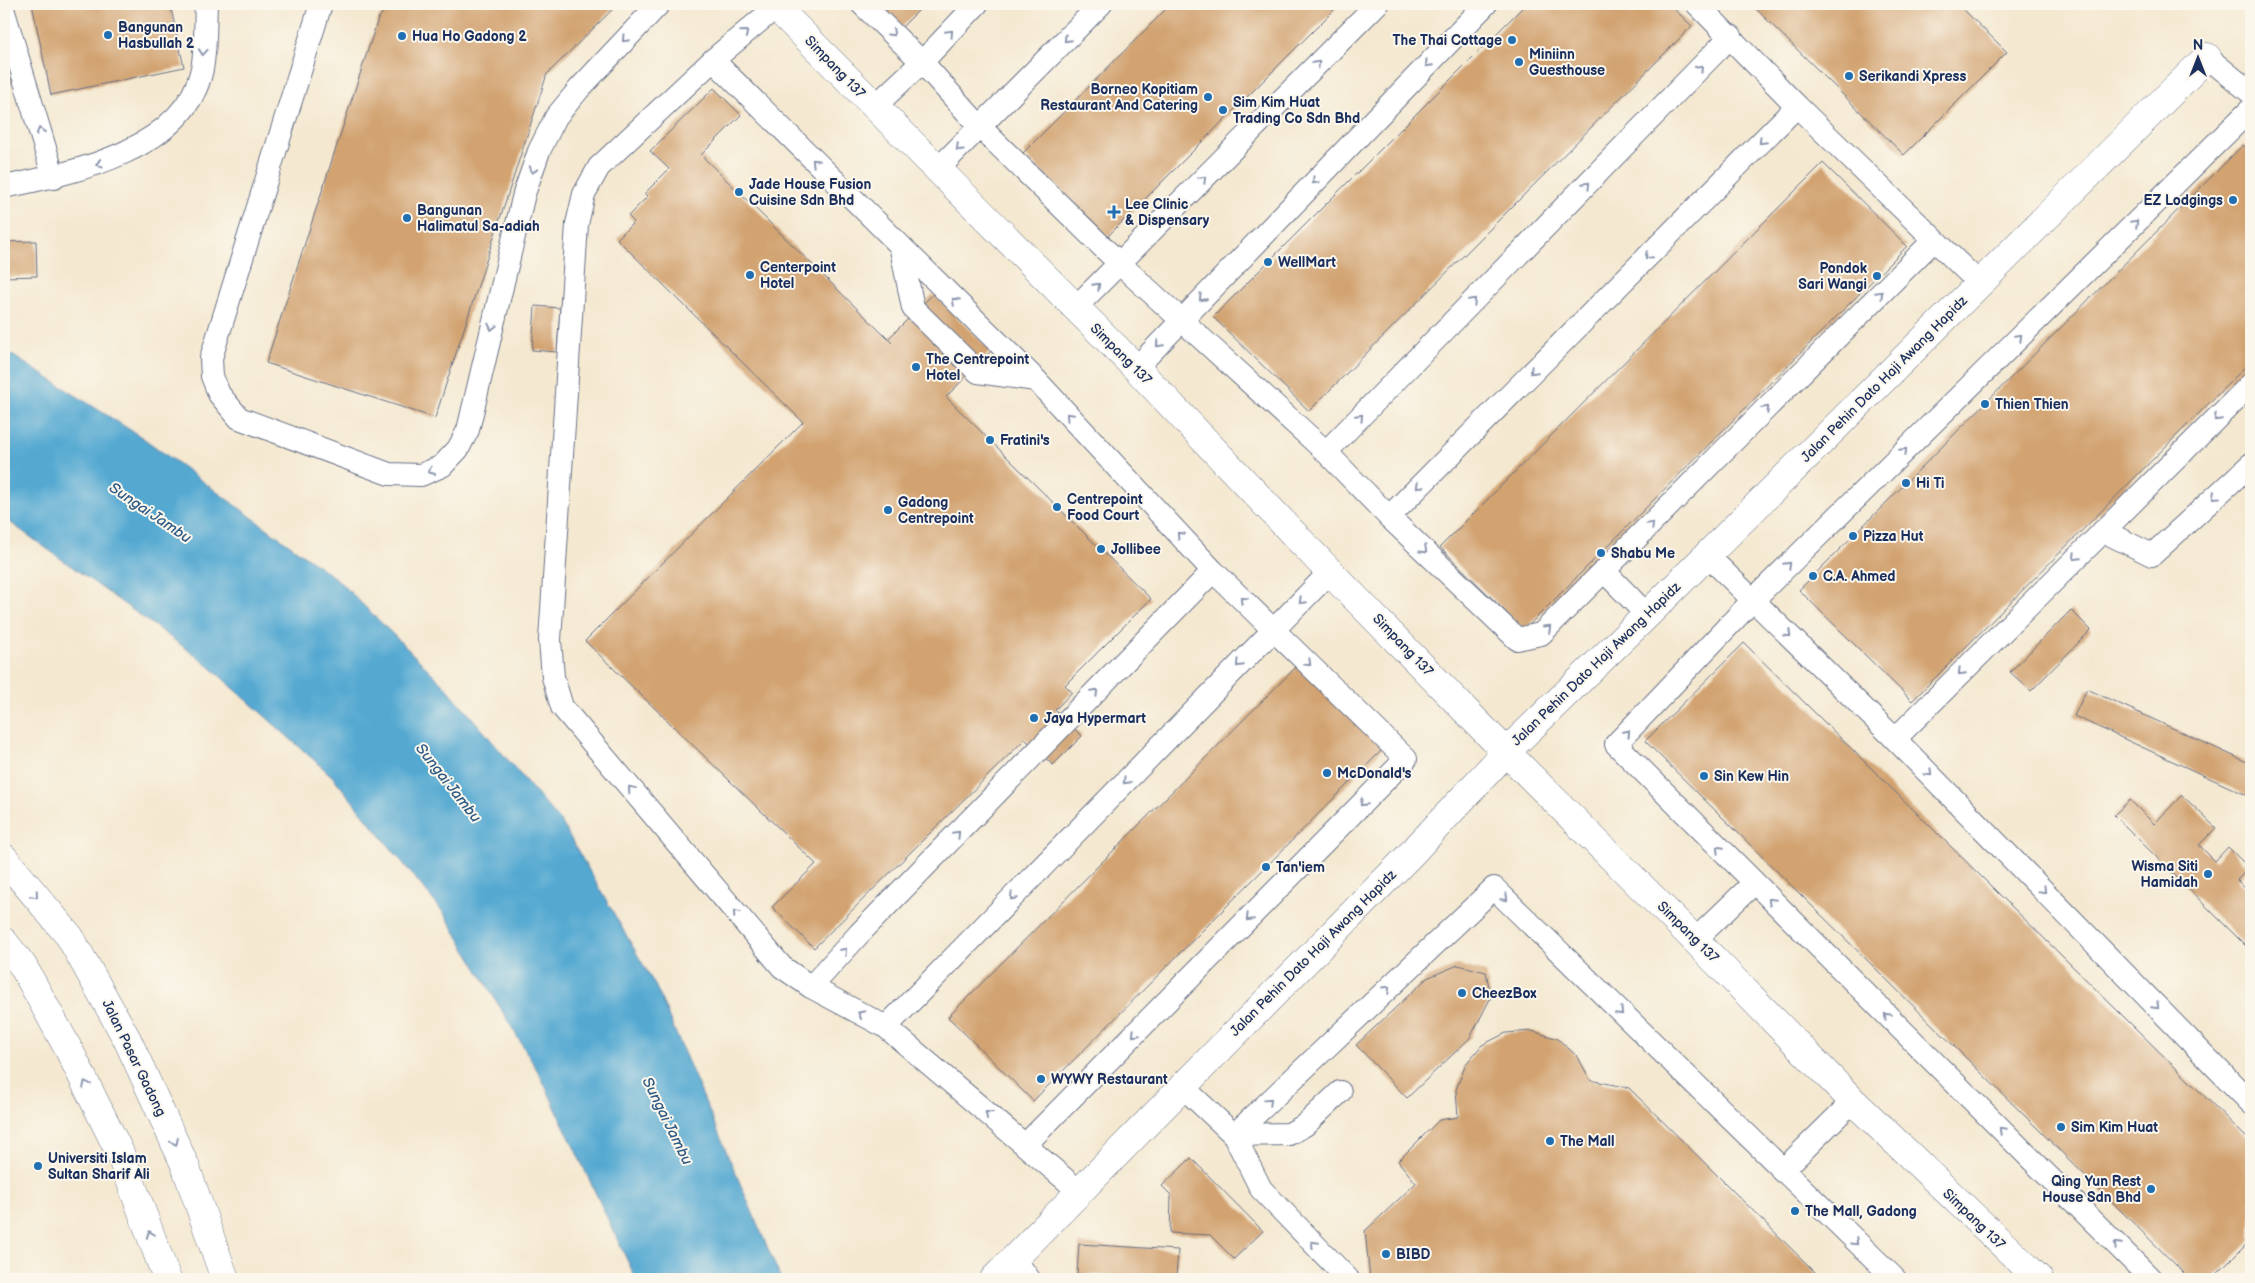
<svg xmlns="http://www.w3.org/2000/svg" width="2255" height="1283" font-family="'Balsamiq Sans',sans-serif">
<rect width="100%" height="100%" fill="#fbf7ec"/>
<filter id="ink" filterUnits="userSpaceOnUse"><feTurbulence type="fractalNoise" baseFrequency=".02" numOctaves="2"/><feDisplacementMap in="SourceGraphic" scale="10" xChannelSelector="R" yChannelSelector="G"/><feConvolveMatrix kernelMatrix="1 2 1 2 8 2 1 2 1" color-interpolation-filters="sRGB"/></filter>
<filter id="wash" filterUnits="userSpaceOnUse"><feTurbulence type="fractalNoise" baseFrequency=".0096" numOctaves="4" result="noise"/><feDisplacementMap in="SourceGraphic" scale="20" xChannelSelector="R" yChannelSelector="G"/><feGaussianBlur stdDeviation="1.12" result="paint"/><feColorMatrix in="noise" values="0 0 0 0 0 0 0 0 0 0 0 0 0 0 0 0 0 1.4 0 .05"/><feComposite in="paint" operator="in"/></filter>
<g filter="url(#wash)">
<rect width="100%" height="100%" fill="#f4e8d0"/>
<polygon fill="#55a9d1" stroke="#386c98" points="4,350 143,438 338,580 447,688 563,825 656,987 781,1279 636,1279 540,1075 446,916 333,777 202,660 4,518"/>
<g id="blocks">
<g fill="#d2a371">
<polygon points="32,4 170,4 184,67 51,95"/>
<polygon points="389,4 618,4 547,74 435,418 266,363 378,19"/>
<polygon points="878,4 925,4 902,27"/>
<polygon points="1171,4 1340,4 1108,236 1023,153"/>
<polygon points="1526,4 1669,4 1692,26 1309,411 1213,317"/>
<polygon points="1751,4 1958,4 2007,52 1904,155"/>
<polygon points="4,74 13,81 4,95"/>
<polygon points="714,88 741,115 701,155 892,343 888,339 933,294 991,351 946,397 1151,599 1065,685 1072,692 1055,710 1082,736 1053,765 1025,739 814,948 772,907 816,864 585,641 803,422 617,239 634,222 628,216 648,196 644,194 669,169 650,151"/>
<polygon points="2243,145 2251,153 2251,361 1912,701 1799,590"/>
<polygon points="1823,163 1907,246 1524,630 1440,547"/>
<polygon points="36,241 37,276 4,277 4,242"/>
<polygon points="535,306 560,308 557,352 532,350"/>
<polygon points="2071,610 2091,630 2031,691 2010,672"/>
<polygon points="1744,643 2251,1142 2251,1240 2212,1279 2190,1279 1645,741"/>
<polygon points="1300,663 1385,747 1033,1101 948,1017"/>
<polygon points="2087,689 2251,764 2251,797 2074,716"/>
<polygon points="2182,795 2216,828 2199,845 2215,861 2228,847 2249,868 2237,880 2251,894 2251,951 2114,815 2130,800 2154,824"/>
<polygon points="1458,965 1486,972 1491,997 1470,1038 1407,1098 1356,1045 1427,978"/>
<polygon points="1532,1031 1558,1039 1578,1057 1590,1080 1629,1088 1822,1279 1370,1279 1365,1231 1416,1183 1398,1161 1439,1120 1458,1117 1456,1090 1465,1065 1482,1045 1506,1033"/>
<polygon points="1191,1158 1263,1231 1234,1259 1210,1235 1170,1233 1171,1195 1162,1186"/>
<polygon points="1079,1244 1178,1250 1176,1279 1077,1274"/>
</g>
</g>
</g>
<g filter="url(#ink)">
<use href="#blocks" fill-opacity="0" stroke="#677086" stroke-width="1"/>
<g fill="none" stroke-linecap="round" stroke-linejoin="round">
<g stroke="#677086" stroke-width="24">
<g id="lane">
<polyline points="321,4 211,358 212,376 219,394 239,418 389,474 421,475 442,466 458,449 468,430 524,194 539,151 556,117 579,89 659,4"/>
<polyline points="862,4 922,62 980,127 1120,264 1326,452 1389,517 1517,639 1541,634 1934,240"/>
<polyline points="1697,4 1797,106 1979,283"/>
<polyline points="776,7 713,60 599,167 584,194 577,224 550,640 553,677 562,707 782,967 811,987 886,1027 1080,1192"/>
<polyline points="4,12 54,178"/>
<polyline points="2207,57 2251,93"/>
<polyline points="713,60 1036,380 1213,571 1406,759 1025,1145"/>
<polyline points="874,107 922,62 977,4"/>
<polyline points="937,170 1101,4"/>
<path d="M4,187c68,-14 181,-36 198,-118 4,-21 3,-44 4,-65"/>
<polyline points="901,249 913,308 978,372 1036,380"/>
<polyline points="1075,308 1377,4"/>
<polyline points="1136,368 1486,4"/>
<polyline points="1326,452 1731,36"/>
<polyline points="1389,517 1797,106"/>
<polyline points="2103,531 2152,555 2251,464"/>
<polyline points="1707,555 1895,739 2251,1103"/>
<polyline points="1605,572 1647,615"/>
<polyline points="1895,739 2251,384"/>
<polyline points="1695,940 1754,883"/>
<polyline points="811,987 859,934 1213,571"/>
<polyline points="886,1027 1330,572"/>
<polyline points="1183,1087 1234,1135 1261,1189 1348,1279"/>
<polyline points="1234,1135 1494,888 1895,1279"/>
<polyline points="1234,1135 1289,1134 1305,1125 1340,1092"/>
<polyline points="1782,1171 1853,1101"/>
<polyline points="1014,1258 1029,1279"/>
<polyline points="2151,1279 1616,744 1753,600 2251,109"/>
</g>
</g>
<g stroke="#677086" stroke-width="29">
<g id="street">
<polyline points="773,4 1136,368 1330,572 1506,752 1695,940 1853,1101 2039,1279"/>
<polyline points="994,1279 1410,855 1506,752 1647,615 2207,57"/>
</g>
</g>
<g stroke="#677086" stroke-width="29">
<g id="secondary">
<polyline points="4,858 70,937 127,1039 185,1165 225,1279"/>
<polyline points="4,942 23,966 70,1052 120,1153 167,1279"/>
</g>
</g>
<use href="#lane" stroke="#fff" stroke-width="22"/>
<use href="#street" stroke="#fff" stroke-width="28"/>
<use href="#secondary" stroke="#fff" stroke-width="28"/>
</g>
<defs><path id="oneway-chevron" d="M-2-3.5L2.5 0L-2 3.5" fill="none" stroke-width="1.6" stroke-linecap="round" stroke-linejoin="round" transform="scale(1.25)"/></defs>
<g stroke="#8d97ae">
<use href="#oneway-chevron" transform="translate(745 33) rotate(-40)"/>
<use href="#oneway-chevron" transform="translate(892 33) rotate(44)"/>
<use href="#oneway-chevron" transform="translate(950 33) rotate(-47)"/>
<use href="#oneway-chevron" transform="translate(625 39) rotate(133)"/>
<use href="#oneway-chevron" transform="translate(1067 39) rotate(134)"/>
<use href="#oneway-chevron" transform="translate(203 52) rotate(94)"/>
<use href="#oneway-chevron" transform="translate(1317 64) rotate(-45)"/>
<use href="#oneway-chevron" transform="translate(1428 64) rotate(134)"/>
<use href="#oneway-chevron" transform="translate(1700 68) rotate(-46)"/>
<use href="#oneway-chevron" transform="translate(40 131) rotate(-107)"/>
<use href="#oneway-chevron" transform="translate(1762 141) rotate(135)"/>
<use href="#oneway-chevron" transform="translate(959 148) rotate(136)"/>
<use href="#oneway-chevron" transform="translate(815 162) rotate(-135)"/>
<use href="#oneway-chevron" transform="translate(99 164) rotate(163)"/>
<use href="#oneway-chevron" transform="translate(533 170) rotate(110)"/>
<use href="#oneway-chevron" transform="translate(1203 179) rotate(-45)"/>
<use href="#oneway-chevron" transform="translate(1315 181) rotate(134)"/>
<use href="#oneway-chevron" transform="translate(1587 185) rotate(-46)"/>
<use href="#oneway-chevron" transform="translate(2135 223) rotate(-45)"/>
<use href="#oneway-chevron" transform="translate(1648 256) rotate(135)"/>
<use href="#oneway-chevron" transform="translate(1097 286) rotate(-45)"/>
<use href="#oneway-chevron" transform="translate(1880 294) rotate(-45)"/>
<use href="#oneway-chevron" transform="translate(1202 298) rotate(134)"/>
<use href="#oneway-chevron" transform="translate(955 301) rotate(-136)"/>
<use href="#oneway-chevron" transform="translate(1473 301) rotate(-46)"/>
<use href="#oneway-chevron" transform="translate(492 327) rotate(103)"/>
<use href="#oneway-chevron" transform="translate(2019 337) rotate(-45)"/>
<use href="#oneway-chevron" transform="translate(1159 344) rotate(133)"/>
<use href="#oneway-chevron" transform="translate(1533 371) rotate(135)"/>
<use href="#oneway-chevron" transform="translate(1766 409) rotate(-45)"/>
<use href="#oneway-chevron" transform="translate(1069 416) rotate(-133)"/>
<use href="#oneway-chevron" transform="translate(1360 417) rotate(-46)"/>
<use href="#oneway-chevron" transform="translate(2217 418) rotate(135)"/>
<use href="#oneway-chevron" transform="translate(1904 451) rotate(-45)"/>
<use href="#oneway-chevron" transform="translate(431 471) rotate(156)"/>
<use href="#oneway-chevron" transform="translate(1419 486) rotate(135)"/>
<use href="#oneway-chevron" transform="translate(2215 496) rotate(138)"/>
<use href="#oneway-chevron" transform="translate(1651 525) rotate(-45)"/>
<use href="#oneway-chevron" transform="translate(1180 535) rotate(-133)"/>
<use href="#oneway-chevron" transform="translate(1424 550) rotate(44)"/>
<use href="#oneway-chevron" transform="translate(2076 557) rotate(135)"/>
<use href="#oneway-chevron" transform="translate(1788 565) rotate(-45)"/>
<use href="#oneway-chevron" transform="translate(1243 600) rotate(-136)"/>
<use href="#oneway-chevron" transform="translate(1302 601) rotate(135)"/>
<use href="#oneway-chevron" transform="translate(1548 628) rotate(-44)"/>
<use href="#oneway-chevron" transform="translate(1788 634) rotate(44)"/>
<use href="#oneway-chevron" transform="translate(1308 663) rotate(45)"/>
<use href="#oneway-chevron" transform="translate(1239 664) rotate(134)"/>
<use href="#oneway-chevron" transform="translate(1961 672) rotate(135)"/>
<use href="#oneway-chevron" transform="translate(1095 692) rotate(-46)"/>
<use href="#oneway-chevron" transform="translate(1627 733) rotate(-47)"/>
<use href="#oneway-chevron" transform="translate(1929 773) rotate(46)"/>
<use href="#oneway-chevron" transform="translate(1126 781) rotate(134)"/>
<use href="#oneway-chevron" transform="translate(631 789) rotate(-130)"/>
<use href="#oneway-chevron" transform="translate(1363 803) rotate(135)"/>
<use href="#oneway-chevron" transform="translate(957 834) rotate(-46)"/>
<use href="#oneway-chevron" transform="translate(1719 849) rotate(-135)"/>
<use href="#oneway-chevron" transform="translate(2043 890) rotate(46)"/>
<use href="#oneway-chevron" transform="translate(35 895) rotate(50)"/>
<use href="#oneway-chevron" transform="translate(1013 897) rotate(134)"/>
<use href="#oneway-chevron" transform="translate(1505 898) rotate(45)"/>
<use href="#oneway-chevron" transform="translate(1771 901) rotate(-135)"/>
<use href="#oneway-chevron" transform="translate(736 913) rotate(-130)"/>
<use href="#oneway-chevron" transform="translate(1249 918) rotate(135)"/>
<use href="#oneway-chevron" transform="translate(844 951) rotate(-48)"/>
<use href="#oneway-chevron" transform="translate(1387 989) rotate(-44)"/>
<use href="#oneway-chevron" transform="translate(2156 1006) rotate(46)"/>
<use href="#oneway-chevron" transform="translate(1620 1012) rotate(45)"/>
<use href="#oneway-chevron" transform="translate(861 1014) rotate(-152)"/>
<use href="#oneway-chevron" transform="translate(1887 1016) rotate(-135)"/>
<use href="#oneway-chevron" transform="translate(1135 1034) rotate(135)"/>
<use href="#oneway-chevron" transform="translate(86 1084) rotate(-116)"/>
<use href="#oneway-chevron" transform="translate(1269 1101) rotate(-44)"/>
<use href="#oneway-chevron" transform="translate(988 1114) rotate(-140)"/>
<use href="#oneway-chevron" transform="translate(2002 1130) rotate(-135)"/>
<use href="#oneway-chevron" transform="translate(175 1142) rotate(65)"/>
<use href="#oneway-chevron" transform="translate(150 1234) rotate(-111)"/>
<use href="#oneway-chevron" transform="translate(1855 1242) rotate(44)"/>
<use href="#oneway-chevron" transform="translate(1314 1244) rotate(-134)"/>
<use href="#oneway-chevron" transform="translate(2117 1245) rotate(-135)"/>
</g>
</g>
<g fill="#1f6fb2" stroke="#fbf7ec" stroke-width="2">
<circle cx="108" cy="35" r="5"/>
<circle cx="402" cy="36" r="5"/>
<circle cx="1512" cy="40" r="5"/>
<circle cx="1519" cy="62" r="5"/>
<circle cx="1849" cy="76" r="5"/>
<circle cx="1208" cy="97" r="5"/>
<circle cx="1223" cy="110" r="5"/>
<circle cx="739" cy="192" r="5"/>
<circle cx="2233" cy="200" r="5"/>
<path d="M1111.5 204.5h5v5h5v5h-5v5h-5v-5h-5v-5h5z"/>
<circle cx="407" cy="218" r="5"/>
<circle cx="1268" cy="262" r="5"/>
<circle cx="750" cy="275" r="5"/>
<circle cx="1877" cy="276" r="5"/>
<circle cx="916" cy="367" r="5"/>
<circle cx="1985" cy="404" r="5"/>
<circle cx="990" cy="440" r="5"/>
<circle cx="1906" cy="483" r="5"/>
<circle cx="1057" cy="507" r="5"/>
<circle cx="888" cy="510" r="5"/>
<circle cx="1853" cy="536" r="5"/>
<circle cx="1101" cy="549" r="5"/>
<circle cx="1601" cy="553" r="5"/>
<circle cx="1813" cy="576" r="5"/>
<circle cx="1034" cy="718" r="5"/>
<circle cx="1327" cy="773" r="5"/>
<circle cx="1704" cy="776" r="5"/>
<circle cx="1266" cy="867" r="5"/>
<circle cx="2208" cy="874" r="5"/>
<circle cx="1462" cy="993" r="5"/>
<circle cx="1041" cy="1079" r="5"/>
<circle cx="2061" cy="1127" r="5"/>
<circle cx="1550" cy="1141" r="5"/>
<circle cx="38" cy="1166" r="5"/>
<circle cx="2151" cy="1189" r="5"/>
<circle cx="1795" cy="1211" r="5"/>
<circle cx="1386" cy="1254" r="5"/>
</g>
<g text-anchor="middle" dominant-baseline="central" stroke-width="4" stroke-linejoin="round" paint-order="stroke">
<g font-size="14" font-weight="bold" fill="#1b2f5e" stroke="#fbf7ec" text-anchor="start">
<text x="118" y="27">Bangunan<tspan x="118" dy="16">Hasbullah 2</tspan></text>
<text x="412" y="36">Hua Ho Gadong 2</text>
<text x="1502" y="40" text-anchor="end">The Thai Cottage</text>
<text x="1529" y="54">Miniinn<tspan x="1529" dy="16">Guesthouse</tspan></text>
<text x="1859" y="76">Serikandi Xpress</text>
<text x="1198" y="89" text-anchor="end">Borneo Kopitiam<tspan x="1198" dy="16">Restaurant And Catering</tspan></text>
<text x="1233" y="102">Sim Kim Huat<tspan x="1233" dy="16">Trading Co Sdn Bhd</tspan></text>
<text x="749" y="184">Jade House Fusion<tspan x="749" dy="16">Cuisine Sdn Bhd</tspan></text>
<text x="2223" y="200" text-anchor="end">EZ Lodgings</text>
<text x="1125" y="204">Lee Clinic<tspan x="1125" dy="16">&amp; Dispensary</tspan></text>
<text x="417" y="210">Bangunan<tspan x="417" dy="16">Halimatul Sa-adiah</tspan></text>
<text x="1278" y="262">WellMart</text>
<text x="760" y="267">Centerpoint<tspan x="760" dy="16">Hotel</tspan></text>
<text x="1867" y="268" text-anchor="end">Pondok<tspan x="1867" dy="16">Sari Wangi</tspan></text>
<text x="926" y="359">The Centrepoint<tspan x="926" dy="16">Hotel</tspan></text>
<text x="1995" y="404">Thien Thien</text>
<text x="1000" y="440">Fratini's</text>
<text x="1916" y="483">Hi Ti</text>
<text x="1067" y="499">Centrepoint<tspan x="1067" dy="16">Food Court</tspan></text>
<text x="898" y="502">Gadong<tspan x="898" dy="16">Centrepoint</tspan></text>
<text x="1863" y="536">Pizza Hut</text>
<text x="1111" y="549">Jollibee</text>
<text x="1611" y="553">Shabu Me</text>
<text x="1823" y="576">C.A. Ahmed</text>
<text x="1044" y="718">Jaya Hypermart</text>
<text x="1337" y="773">McDonald's</text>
<text x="1714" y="776">Sin Kew Hin</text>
<text x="2198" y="866" text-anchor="end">Wisma Siti<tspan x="2198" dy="16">Hamidah</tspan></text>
<text x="1276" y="867">Tan'iem</text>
<text x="1472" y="993">CheezBox</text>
<text x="1051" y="1079">WYWY Restaurant</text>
<text x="2071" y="1127">Sim Kim Huat</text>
<text x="1560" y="1141">The Mall</text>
<text x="48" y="1158">Universiti Islam<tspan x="48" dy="16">Sultan Sharif Ali</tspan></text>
<text x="2141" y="1181" text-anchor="end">Qing Yun Rest<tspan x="2141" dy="16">House Sdn Bhd</tspan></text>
<text x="1805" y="1211">The Mall, Gadong</text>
<text x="1396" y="1254">BIBD</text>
</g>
<g font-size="14" fill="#1b2f5e" stroke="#fbf7ec">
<text transform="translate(835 67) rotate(46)">Simpang 137</text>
<text transform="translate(1121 354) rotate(45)">Simpang 137</text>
<text transform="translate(1884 379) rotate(-45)">Jalan Pehin Dato Haji Awang Hapidz</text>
<text transform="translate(1403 645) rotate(46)">Simpang 137</text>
<text transform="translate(1596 664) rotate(-44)">Jalan Pehin Dato Haji Awang Hapidz</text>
<text transform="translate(1688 932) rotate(45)">Simpang 137</text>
<text transform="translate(1313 953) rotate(-45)">Jalan Pehin Dato Haji Awang Hapidz</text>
<text transform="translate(134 1058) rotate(64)">Jalan Pasar Gadong</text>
<text transform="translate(1974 1219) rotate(44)">Simpang 137</text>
</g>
<g font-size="15" font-style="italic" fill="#2f5a86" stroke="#fbf7ec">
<text transform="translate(150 513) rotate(34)">Sungai Jambu</text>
<text transform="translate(448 783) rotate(52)">Sungai Jambu</text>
<text transform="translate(667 1121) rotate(64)">Sungai Jambu</text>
</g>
</g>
<rect width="2255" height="1283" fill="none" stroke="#fbf7ec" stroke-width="20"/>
<g transform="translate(2198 58)" stroke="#fbf7ec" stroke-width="4" paint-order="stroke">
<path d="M0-4L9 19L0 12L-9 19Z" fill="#1b2f5e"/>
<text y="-8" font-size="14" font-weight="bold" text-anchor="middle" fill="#1b2f5e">N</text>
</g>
</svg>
